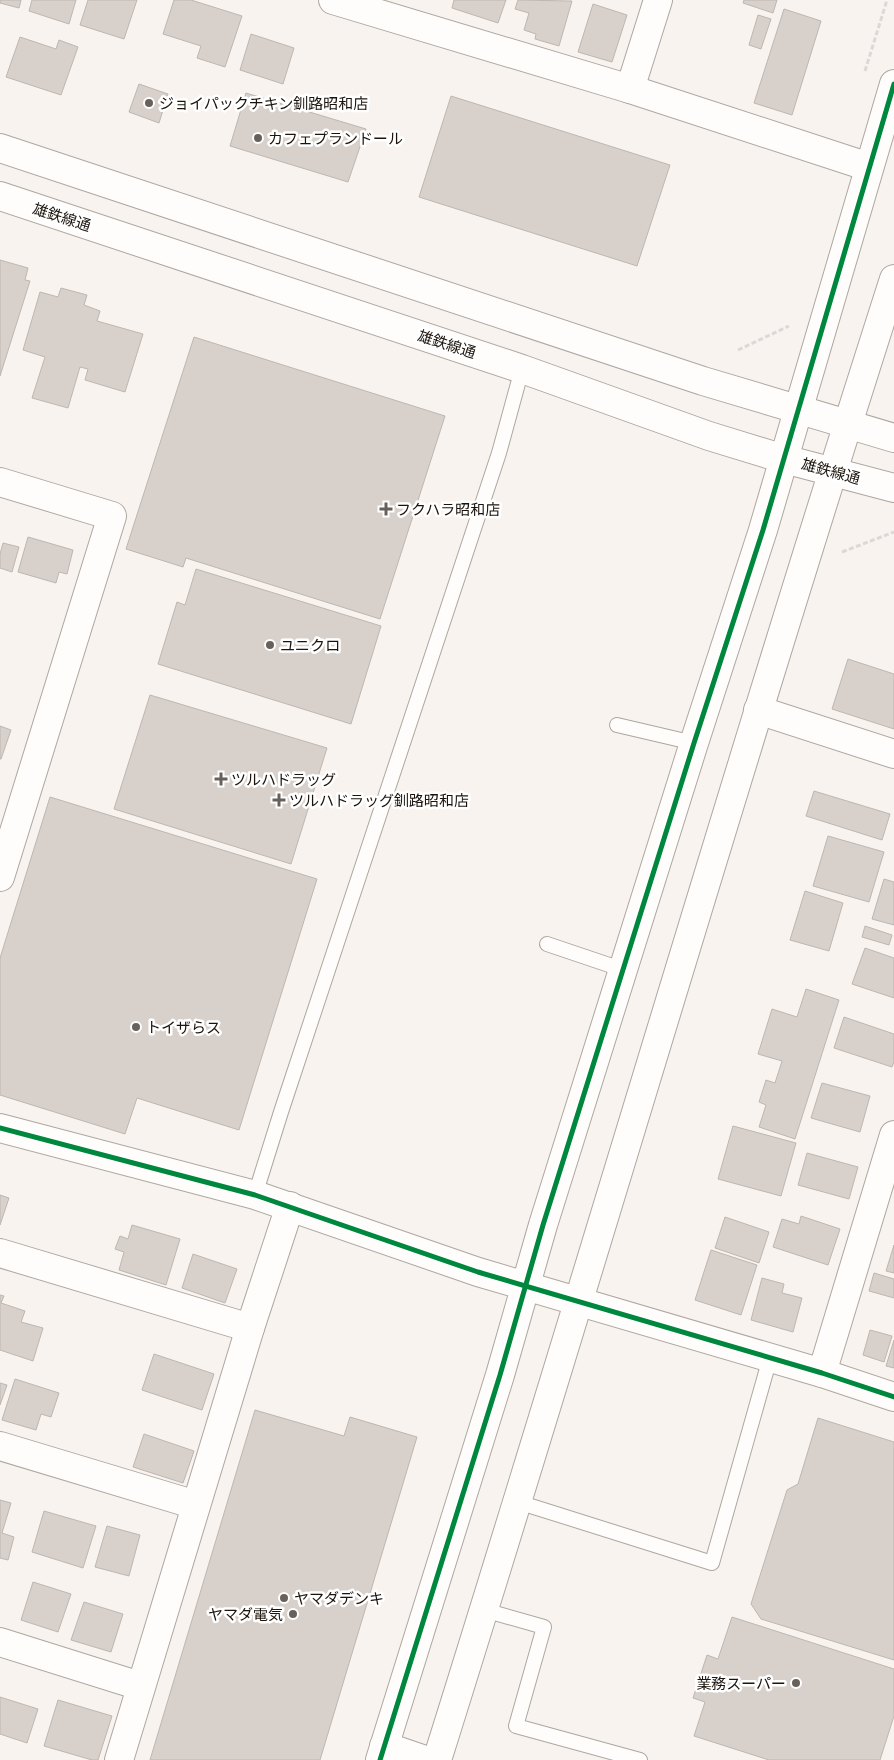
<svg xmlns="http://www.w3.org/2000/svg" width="894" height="1760" font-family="Helvetica,'Noto Sans JP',sans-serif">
<rect width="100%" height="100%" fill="#f8f3ee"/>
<g fill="#d8d0cb" stroke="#bdb6b1">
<polygon points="0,0 21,0 19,8 0,3"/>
<polygon points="32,0 76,0 69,24 29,11"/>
<polygon points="88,0 137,0 124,39 80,25"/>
<polygon points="174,0 191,0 242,16 225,67 197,58 201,46 163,34"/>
<polygon points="454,0 506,0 498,23 452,8"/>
<polygon points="518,0 572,1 559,46 535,39 536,34 524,30 529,13 515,9"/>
<polygon points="744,0 777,0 773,13 743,3"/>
<polygon points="593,4 627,15 612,62 578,52"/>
<polygon points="784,9 821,21 792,115 754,103"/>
<polygon points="758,15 771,19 761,49 749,45"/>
<polygon points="251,34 294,48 283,84 240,70"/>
<polygon points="20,37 56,49 59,40 78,47 61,95 6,77"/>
<polygon points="139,84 168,94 159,123 129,112"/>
<polygon points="246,93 366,129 348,182 230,146"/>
<polygon points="451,96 670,165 637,266 419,197"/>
<polygon points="0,260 28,268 25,280 30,281 0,376"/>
<polygon points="61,288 87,295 84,305 100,311 97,321 143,334 125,392 85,380 88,369 80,367 68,408 32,398 45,357 23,350 40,292 58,297"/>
<polygon points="194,337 445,416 380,619 186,558 183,567 126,549"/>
<polygon points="28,537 73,550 67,574 59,572 56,583 18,572"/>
<polygon points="3,543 19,547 12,572 0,568 0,554"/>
<polygon points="196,569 381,626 351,724 158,664 177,602 185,605"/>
<polygon points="848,659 894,674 894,729 832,709"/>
<polygon points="150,695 327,748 291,864 114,809"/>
<polygon points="0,726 11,730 1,759 0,759"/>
<polygon points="814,791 890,814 882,840 806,816"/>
<polygon points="50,797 317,879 239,1130 137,1098 125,1134 0,1095 0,958"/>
<polygon points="828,836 884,852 869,902 813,886"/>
<polygon points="884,879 894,882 894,925 872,919"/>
<polygon points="805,891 843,903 829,951 790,940"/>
<polygon points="865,926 892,935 889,945 862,937"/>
<polygon points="865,948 894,958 894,998 852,984"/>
<polygon points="806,989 839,1000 795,1139 759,1127 766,1105 759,1102 766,1080 775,1083 782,1061 758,1054 772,1009 797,1017"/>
<polygon points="844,1017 894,1034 894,1062 892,1067 834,1048"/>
<polygon points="822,1083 870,1096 860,1132 811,1118"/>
<polygon points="733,1126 796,1143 781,1196 718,1179"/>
<polygon points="807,1153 858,1167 849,1199 798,1185"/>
<polygon points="0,1195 9,1198 0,1225"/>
<polygon points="801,1216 840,1229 828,1265 773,1247 782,1219 799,1224"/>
<polygon points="725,1217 769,1232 759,1263 715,1248"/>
<polygon points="132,1225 180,1239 166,1285 119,1270 124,1252 115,1249 120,1236 128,1239"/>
<polygon points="894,1245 894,1273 886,1271"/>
<polygon points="711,1250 757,1265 741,1315 695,1300"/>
<polygon points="193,1254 237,1269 225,1303 182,1288"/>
<polygon points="874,1273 894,1279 894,1298 869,1291"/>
<polygon points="762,1278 784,1284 782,1293 802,1298 793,1332 751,1320"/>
<polygon points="0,1295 4,1296 1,1303 25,1311 21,1322 43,1328 33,1361 0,1350"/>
<polygon points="870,1330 892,1336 884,1362 863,1355"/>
<polygon points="894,1340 894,1368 886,1366"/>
<polygon points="154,1354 214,1374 202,1410 142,1390"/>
<polygon points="15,1379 59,1393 51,1417 41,1414 36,1430 2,1420"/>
<polygon points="0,1383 7,1385 0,1405"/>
<polygon points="255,1410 344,1436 350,1417 417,1437 320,1760 150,1760"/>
<polygon points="818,1418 894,1442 894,1660 761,1619 751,1604 787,1490 798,1484"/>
<polygon points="144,1434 194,1451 183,1483 133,1467"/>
<polygon points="0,1500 11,1503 2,1533 14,1537 8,1560 0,1558"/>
<polygon points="44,1511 96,1526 83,1568 32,1552"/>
<polygon points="107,1526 140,1535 129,1576 95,1567"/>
<polygon points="33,1582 71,1594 58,1632 21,1620"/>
<polygon points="84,1602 123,1614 111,1652 71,1640"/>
<polygon points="732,1617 894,1669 894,1716 880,1760 769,1760 694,1736 705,1702 693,1698 707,1655 718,1659"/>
<polygon points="0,1697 38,1709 27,1743 0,1734"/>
<polygon points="58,1700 112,1716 98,1760 92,1760 44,1746"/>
</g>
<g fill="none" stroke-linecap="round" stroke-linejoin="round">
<g stroke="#ada7a0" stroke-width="16">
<g id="lane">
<polyline points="617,725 694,743"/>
<polyline points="547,944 624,970"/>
<polyline points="255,1195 281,1112 499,453 522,369"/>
<polyline points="518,1502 712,1563 770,1358"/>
<polyline points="484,1610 544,1627 516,1726 640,1760"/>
</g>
</g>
<g stroke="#ada7a0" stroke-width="30">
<g id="street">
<polyline points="333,0 630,89 869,167"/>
<polyline points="630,89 658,0"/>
<polyline points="0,482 112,516 0,877"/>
<polyline points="758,710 894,754"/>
<polyline points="0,1128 255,1195 478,1272 822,1373 894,1397"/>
<polyline points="0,1253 250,1328"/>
<polyline points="822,1373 894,1135"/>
<polyline points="0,1446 196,1505"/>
<polyline points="0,1642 140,1686"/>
<polyline points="384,1746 425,1760"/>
<polyline points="119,1760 250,1328 290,1206"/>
</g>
</g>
<g stroke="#ada7a0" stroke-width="30">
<g id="secondary">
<polyline points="380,1760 500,1375 543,1225 694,743 763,530 894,84"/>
<path d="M437,1760c155,-493 299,-989 457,-1481"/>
</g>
</g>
<g stroke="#ada7a0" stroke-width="30">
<g id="primary">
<polyline points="0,148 703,381 894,438"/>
<polyline points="0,196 522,369 709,436 784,459 894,488"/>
</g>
</g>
<g stroke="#dad9d7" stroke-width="3" stroke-dasharray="5 2.5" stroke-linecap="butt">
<polyline points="865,71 887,0"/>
<polyline points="738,350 789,326"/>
<polyline points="842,552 894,532"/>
</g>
<use href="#lane" stroke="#fefdfc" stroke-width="14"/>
<use href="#street" stroke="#fefdfc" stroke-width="28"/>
<use href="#secondary" stroke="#fefdfc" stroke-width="28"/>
<use href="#primary" stroke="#fefdfc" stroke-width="28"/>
<g stroke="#fff" stroke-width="8">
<g id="cycleway">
<polyline points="0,1128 255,1195 478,1272 822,1373 894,1397"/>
<polyline points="380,1760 500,1375 543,1225 694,743 763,530 894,84"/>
</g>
</g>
<use href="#cycleway" stroke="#00873e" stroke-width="5"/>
</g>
<g fill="#68615b" stroke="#fff" stroke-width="2">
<circle cx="149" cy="103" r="5"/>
<circle cx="258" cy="138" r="5"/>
<path d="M383.5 501.5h5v5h5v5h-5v5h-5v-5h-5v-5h5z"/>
<circle cx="270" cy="645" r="5"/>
<path d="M218.5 771.5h5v5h5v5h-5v5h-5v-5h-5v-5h5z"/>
<path d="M276.5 792.5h5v5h5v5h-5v5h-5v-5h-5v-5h5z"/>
<circle cx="136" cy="1027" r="5"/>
<circle cx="284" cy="1598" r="5"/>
<circle cx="293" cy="1614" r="5"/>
<circle cx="796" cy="1683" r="5"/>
</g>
<g text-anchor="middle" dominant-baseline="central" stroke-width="5" stroke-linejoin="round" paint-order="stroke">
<g font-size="15" fill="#1b130c" stroke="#fff" text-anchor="start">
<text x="159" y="103">ジョイパックチキン釧路昭和店</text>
<text x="268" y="138">カフェプランドール</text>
<text x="396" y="509">フクハラ昭和店</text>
<text x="280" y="645">ユニクロ</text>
<text x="231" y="779">ツルハドラッグ</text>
<text x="289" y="800">ツルハドラッグ釧路昭和店</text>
<text x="146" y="1027">トイザらス</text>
<text x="294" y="1598">ヤマダデンキ</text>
<text x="283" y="1614" text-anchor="end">ヤマダ電気</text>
<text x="786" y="1683" text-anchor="end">業務スーパー</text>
</g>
<g font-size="15" fill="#1b130c" stroke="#fff">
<text transform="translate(62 217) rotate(18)">雄鉄線通</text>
<text transform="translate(447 344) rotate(18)">雄鉄線通</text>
<text transform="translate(831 471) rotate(15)">雄鉄線通</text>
</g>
</g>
</svg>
